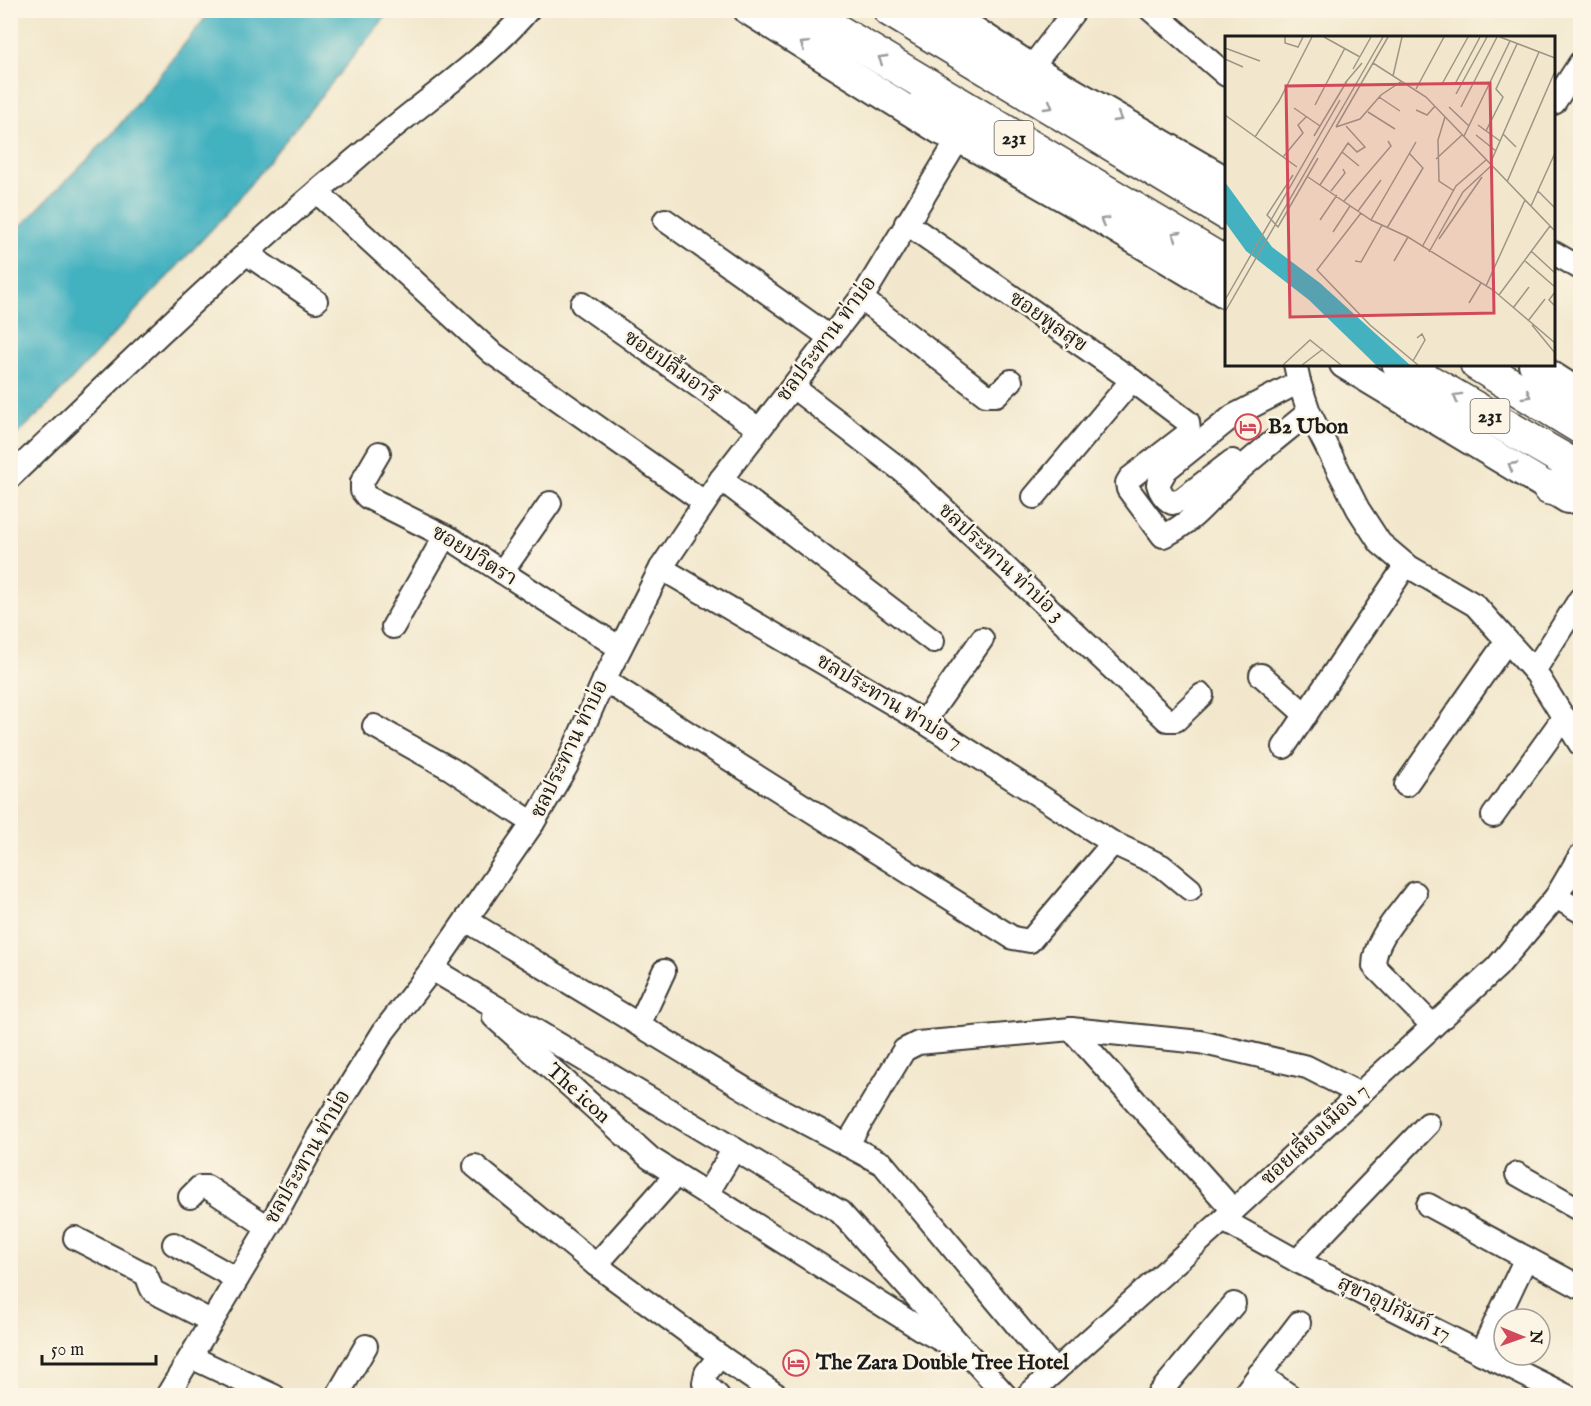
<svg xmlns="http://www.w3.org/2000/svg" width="1591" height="1406" font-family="'IM FELL English','Noto Serif Thai',serif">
<rect width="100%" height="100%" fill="#fcf5e5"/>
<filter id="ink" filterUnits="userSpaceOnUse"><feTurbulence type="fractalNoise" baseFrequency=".0167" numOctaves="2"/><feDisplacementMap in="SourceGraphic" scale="12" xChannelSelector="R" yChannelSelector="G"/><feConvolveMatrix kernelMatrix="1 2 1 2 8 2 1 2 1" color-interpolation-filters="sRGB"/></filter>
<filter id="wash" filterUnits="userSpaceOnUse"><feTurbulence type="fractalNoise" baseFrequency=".008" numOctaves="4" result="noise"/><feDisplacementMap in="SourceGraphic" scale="24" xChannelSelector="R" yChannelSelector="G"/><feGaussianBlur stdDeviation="1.35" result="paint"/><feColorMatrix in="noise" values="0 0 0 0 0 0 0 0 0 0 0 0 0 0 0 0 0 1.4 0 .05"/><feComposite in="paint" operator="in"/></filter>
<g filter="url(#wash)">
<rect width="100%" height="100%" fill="#f2e7cc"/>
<polygon fill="#43b1c0" stroke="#30666e" stroke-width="1.5" points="211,11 390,11 226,214 44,409 11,440 11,236 113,133"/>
</g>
<g filter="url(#ink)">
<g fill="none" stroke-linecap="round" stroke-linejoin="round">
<g stroke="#3c3a36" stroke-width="26">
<g id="minor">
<polyline points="1151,10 1226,75"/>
<polyline points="1031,68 1075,10"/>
<polyline points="1554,103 1580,63"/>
<polyline points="317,192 491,352 704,502"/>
<polyline points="665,220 831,338"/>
<path d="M906,223l226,157 56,42 1,9 -3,4 -56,43 -3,5 1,6 35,47c31,-13 51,-42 74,-64 23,-21 48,-40 72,-60"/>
<polyline points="246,253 316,301"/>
<polyline points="1554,253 1580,268"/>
<polyline points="861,298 986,395 996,395 1011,381"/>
<polyline points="582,304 759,429"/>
<polyline points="1295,364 1299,382 1309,412 1358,509 1380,543 1406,565 1475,605 1536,673 1580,744"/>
<polyline points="793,387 909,476 1167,720 1176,720 1202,695"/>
<polyline points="379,453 362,482 362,491 367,497 451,539 620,648"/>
<path d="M1232,461l-51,39 -9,3c-8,-5 -12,-10 -14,-19l8,-14 67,-54 66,-34"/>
<path d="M10,477c100,-96 200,-194 305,-284 27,-22 53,-45 80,-67 46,-37 95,-71 133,-116"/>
<polyline points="721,479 933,641"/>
<polyline points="1034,497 1132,380"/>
<polyline points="661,568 924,722 1113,843 1162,866 1190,889"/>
<polyline points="502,572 550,503"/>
<polyline points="393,627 445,536"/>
<polyline points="1534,671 1580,599"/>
<polyline points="1261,675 1306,715"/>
<polyline points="604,680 1013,938 1030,941 1113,843"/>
<polyline points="924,722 982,639"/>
<polyline points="374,726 451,769 533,823"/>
<polyline points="1284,747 1406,565"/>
<polyline points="1406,785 1506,642"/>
<polyline points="1493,816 1564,717"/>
<path d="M1415,893c-16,22 -41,46 -41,73l59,60"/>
<polyline points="1556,897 1580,911"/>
<polyline points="466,920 768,1103 883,1164 1055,1371"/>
<polyline points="432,969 840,1212 1006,1396"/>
<polyline points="494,1017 650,1158 919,1328 956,1348"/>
<polyline points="639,1025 664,971"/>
<polyline points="1071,1029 1233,1210"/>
<polyline points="847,1145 904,1050 918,1043 1071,1029 1200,1042 1307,1067 1360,1094"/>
<polyline points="475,1166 596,1265 720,1356"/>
<polyline points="1517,1174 1580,1210"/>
<polyline points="707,1194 734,1149"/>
<polyline points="190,1197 200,1187 207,1187 268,1227"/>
<polyline points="1428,1205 1580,1287"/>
<polyline points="1223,1220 1297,1261 1567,1396"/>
<path d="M75,1238l70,36c5,6 4,13 9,18l57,29"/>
<polyline points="174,1244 237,1279"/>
<polyline points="1297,1261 1428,1124"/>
<polyline points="596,1265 676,1175"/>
<polyline points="1481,1353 1526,1258"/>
<polyline points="191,1357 274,1396"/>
<polyline points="1259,1374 1290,1396"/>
<polyline points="167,1396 275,1216 319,1135 384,1031 432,969 533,823 566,767 604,680 661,568 721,479 865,293 959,138"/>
<polyline points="337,1396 366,1346"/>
<polyline points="718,1396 704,1383 706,1373 720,1356 778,1396"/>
<polyline points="1027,1396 1223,1220 1497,967 1556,897 1580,856"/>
<polyline points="1157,1396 1234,1304"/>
<polyline points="1243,1396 1299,1323"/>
</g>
</g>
<g stroke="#3c3a36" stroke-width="32">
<g id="major">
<polyline points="748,10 940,130 959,138 1067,199 1226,294"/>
<polyline points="942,10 1031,68 1226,181"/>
<polyline points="1344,364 1568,499"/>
<polyline points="1533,364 1580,394"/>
</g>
</g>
<g stroke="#3c3a36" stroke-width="36">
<g id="highway">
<polyline points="802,10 1226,264"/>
<polyline points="890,10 1226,213"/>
<polyline points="927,93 959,138"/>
<polyline points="1399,364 1580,469"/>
<polyline points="1477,364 1580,427"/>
<polyline points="1549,488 1580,494"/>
</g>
</g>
<use href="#minor" stroke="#fff" stroke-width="22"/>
<use href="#major" stroke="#fff" stroke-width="28"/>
<use href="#highway" stroke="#fff" stroke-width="33"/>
</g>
<defs><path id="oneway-chevron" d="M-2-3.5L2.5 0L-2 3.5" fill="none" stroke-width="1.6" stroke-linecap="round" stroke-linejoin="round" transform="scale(1.5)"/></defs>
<g stroke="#999">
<use href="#oneway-chevron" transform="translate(804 45) rotate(-148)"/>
<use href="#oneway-chevron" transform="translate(882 59) rotate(-149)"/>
<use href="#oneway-chevron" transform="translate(1049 106) rotate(31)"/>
<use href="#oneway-chevron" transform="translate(1118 118) rotate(30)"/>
<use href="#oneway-chevron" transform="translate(1104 221) rotate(-149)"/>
<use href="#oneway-chevron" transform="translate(1176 235) rotate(-149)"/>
<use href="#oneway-chevron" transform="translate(1527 395) rotate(31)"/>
<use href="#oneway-chevron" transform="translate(1457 397) rotate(-151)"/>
<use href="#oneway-chevron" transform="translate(1512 466) rotate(-150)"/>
</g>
</g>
<defs>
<g id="hotel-ring" transform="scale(1.35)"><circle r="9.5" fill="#fcf5e5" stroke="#d1495b" stroke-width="1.5"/><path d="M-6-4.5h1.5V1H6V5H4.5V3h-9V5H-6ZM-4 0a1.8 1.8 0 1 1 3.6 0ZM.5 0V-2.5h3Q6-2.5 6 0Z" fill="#d1495b"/></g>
</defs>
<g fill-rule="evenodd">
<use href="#hotel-ring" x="1248" y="427"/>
<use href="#hotel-ring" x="796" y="1363"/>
</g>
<g text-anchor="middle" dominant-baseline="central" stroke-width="5" stroke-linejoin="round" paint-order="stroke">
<g fill="#fcf5e5" stroke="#5f5d58" stroke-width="1.5">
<rect x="994.5" y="121" width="39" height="34" rx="4.5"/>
<rect x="1470.5" y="399" width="39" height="34" rx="4.5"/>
</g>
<g font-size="20" font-weight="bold" fill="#1c1c1c">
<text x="1014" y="138">231</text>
<text x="1490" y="416">231</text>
</g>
<g font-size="21" fill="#1c1c1c" stroke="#fcf5e5">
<text transform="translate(1048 322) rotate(35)">ซอยพูลสุข</text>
<text transform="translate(827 339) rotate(-53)">ชลประทาน ท่าบ่อ</text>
<text transform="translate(671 367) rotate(35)">ซอยปลื้มอารี</text>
<text transform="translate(474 556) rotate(32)">ซอยปวิตรา</text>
<text transform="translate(1001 563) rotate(43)">ชลประทาน ท่าบ่อ 3</text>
<text transform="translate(889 702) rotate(31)">ชลประทาน ท่าบ่อ 7</text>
<text transform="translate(570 749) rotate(-64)">ชลประทาน ท่าบ่อ</text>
<text transform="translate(578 1094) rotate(42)">The icon</text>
<text transform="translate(1315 1135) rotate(-43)">ซอยเลี่ยงเมือง 7</text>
<text transform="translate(308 1157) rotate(-60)">ชลประทาน ท่าบ่อ</text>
<text transform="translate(1394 1309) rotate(26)">สุขาอุปกัมภ์ 17</text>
</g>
<g font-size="21" font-weight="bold" fill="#1c1c1c" stroke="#fcf5e5" text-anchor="start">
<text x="1268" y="427">B2 Ubon</text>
<text x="816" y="1363">The Zara Double Tree Hotel</text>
</g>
</g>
<g transform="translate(1225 36)">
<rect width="330" height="330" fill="#f2e7cc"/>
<path d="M0,146l47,65 48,36 90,82h-34l-67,-65 -63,-49 -21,-29z" fill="#43b1c0"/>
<path fill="none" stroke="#9c9686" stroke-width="1.5" d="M60,1v6l13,4 5,-10M99,1l36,20M275,1l55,21M0,12l35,13M0,23l18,8M148,27l53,34 129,134M128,33l18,-32M168,40l9,-39M120,47l17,-20M217,48l26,-47M230,48l25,-47M191,53l28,-52M231,58l31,-57M154,61l21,14M90,69l30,-57M224,71l20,19M236,71l36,-70M69,72l26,18M191,74l11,5 8,-9M143,76l27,17M0,79l72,52M220,81l-7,23 1,41 15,10M253,89l22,16M111,91l24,-8 21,-24 21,-14M111,91l52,-90M261,95l17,-34 -7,-8 21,-45M278,98l13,13M251,99l20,16M89,100l33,-55M239,100l46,-95M30,101l24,-36 33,-64M117,116l17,14M58,121l20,-24 -5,-8 8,-8M211,123l26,-24M265,128l49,-112M68,139l-26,40 11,12 40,-69M83,141l63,43 37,17 85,53 62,53M282,146l48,-111M95,149l28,-42 9,9 8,-5 -19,-21M106,155l14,-18 -2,-4M313,155l17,17M119,165l47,-55 -3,-5M306,170l24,-53M133,175l23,-31M136,177l-44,57 53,55 48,40M95,184l17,-25M146,184l45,-78M162,192l36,-60 -14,-15M108,196l17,-26M214,203l43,-62M197,211l34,-61 30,-26M306,215l24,22M204,216l34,-60 28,-26M299,224l31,27M130,225l6,1 21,-37M169,225l14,-24M261,250l39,-86M330,256l-6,8 6,6M274,259l51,-69M0,264l115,-200M244,267l12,-20M288,272l16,-21M0,276l158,-275M303,285l17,-22M307,289l23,28M188,325l12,-21 -3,-6 -5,4M58,329l27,-25 31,25M77,329l21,-16"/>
<path fill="#d1495b" fill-opacity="0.15" stroke="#d1495b" stroke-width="3" d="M265,47l4,230 -204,4 -4,-231z"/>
<rect width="330" height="330" fill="none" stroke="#1c1c1c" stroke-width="3"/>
</g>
<rect width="1591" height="1406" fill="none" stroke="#fcf5e5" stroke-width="36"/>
<g transform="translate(1522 1337) rotate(91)"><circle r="28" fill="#fcf5e5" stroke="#a29e95" stroke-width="1.5"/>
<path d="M0-4.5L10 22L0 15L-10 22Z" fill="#d1495b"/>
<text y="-9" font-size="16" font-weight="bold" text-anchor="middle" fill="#1c1c1c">N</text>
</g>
<path d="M42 1355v9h114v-9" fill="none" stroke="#1c1c1c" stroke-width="3"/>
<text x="51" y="1355" font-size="18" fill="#1c1c1c" stroke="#fcf5e5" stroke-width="4.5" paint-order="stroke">50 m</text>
</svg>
